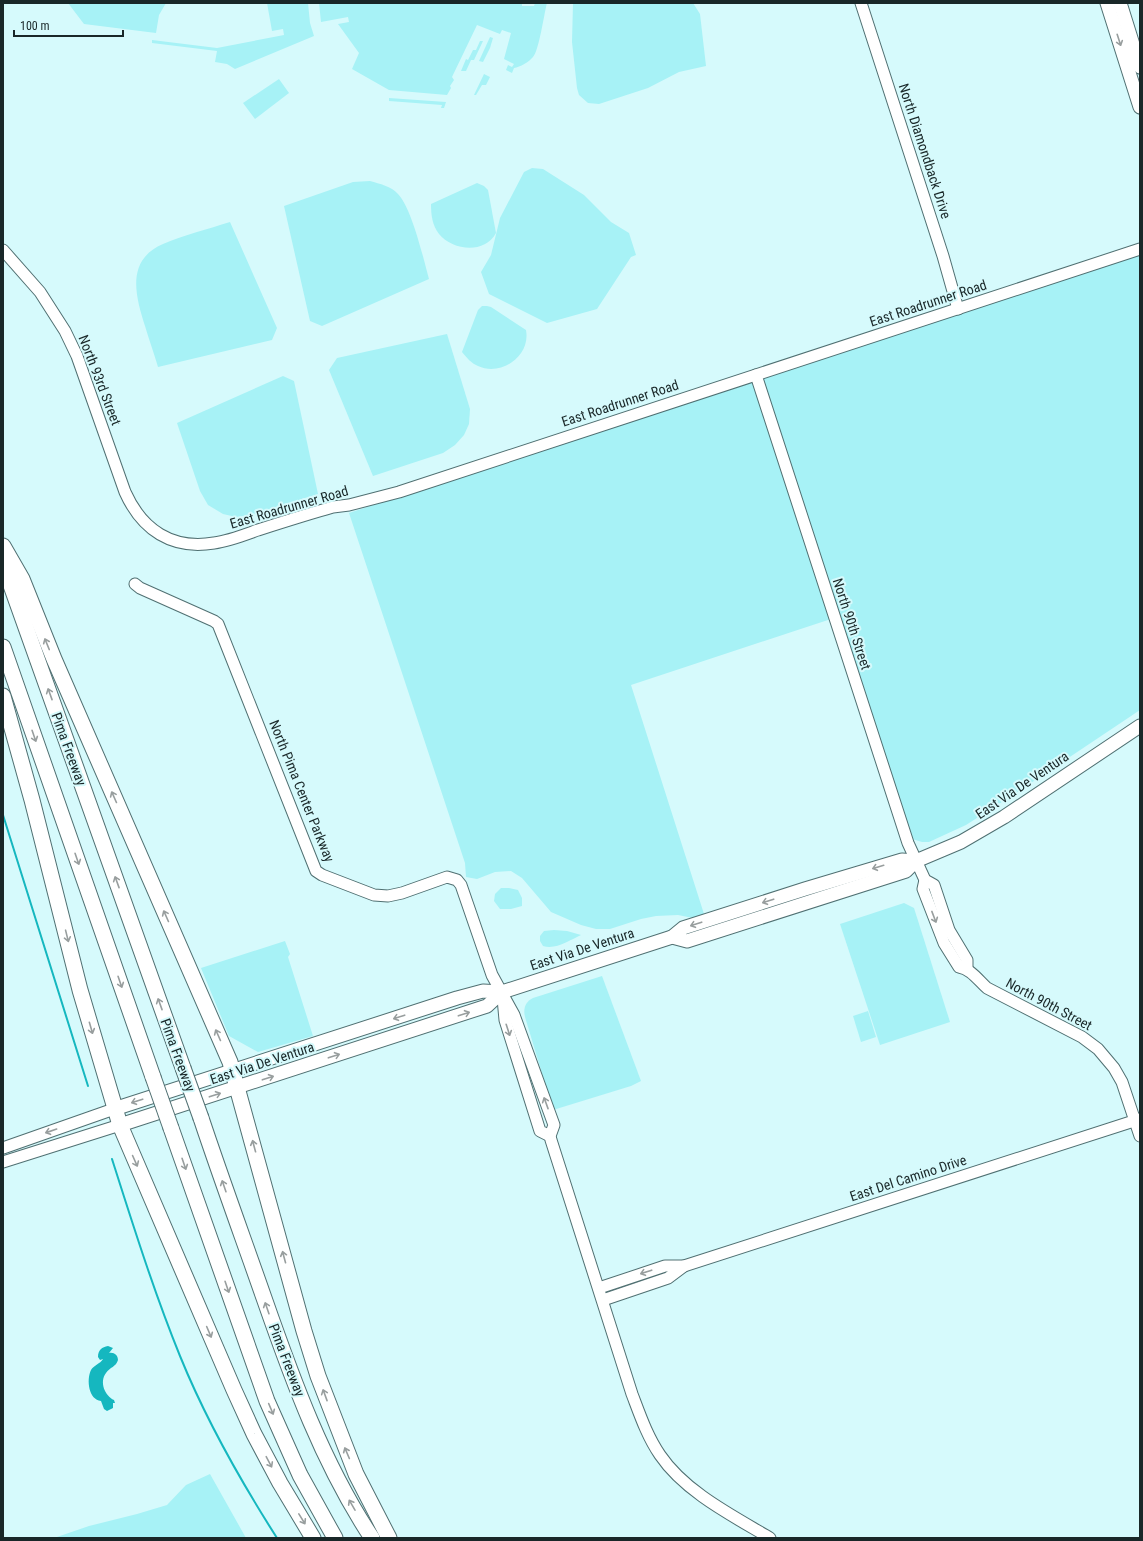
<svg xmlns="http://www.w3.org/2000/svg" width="1143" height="1541" font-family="'Roboto Condensed',sans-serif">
<rect width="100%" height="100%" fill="#d6fafc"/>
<g fill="#a7f2f6">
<polygon points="68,3 166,3 159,15 156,33 84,24"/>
<polygon points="267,3 308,3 310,23 314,36 235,69 227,64 215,62 217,51 152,43 152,40 217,48 284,35 283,29 272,31"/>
<path d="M319,3h203v3h12l1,-3h12c-3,11 -8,48 -14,54 -4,5 -13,10 -19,11l-2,5 -6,-3 2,-5 4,2 2,-3 -10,-5 7,-26 -9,-3 -2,4 -23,-9 -25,52 2,3 -4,6 1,2 -4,7 -58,-5 -37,-21 7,-16 -21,-29 11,-2 -1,-5 -27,5z"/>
<polygon points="573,3 693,3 700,14 706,66 679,72 648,88 599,104 588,103 579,95 577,88 572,42"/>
<polygon points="490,37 493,38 490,48 483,62 479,61"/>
<polygon points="480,41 483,41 474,60 471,60 466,71 461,71 466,59 468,60 473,50 476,50"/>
<polygon points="484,74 490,77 486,85 482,85 476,95 474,95"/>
<polygon points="279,79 289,93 255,119 243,103"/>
<polygon points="389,98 446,102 444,108 441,108 442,105 389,101"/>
<polygon points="532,168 543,169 584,195 611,222 629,233 636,255 631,257 597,309 547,323 489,294 481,272 491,255 500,218 524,172"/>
<path d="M370,181c10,3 21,5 28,13 14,15 25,63 31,85l-107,47 -12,-5 -26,-115 69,-24z"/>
<path d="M477,183l7,3 4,4 8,43c-12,22 -44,17 -57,1 -7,-9 -8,-20 -8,-30z"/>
<path d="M230,222l47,106 -5,12 -114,27c-4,-14 -9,-27 -13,-41 -10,-31 -19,-66 18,-82 21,-9 45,-15 67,-22z"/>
<polygon points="1140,253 1140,710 1013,795 966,825 929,842 922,842 912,839 762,380 764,377"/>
<path d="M482,306h5l4,1 35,23c5,26 -25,47 -48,36 -7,-3 -11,-8 -16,-14l16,-42z"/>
<polygon points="447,334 470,409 469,424 464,435 455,445 443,453 373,476 329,370 337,358"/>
<polygon points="283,376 294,381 318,494 250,515 236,517 223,514 208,505 200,491 177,423"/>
<polygon points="744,383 752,383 754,385 831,619 631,685 704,914 693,918 678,915 656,916 641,919 610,929 596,929 581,925 551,912 522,878 511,871 495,872 477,879 466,877 465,863 349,513"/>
<polygon points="501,888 509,888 518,890 522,898 522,906 511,909 500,909 494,901 495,894"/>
<polygon points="904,903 914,908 950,1022 880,1045 840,924"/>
<path d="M554,930l13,1 14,4c-11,5 -25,15 -38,11l-3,-5v-5l4,-5z"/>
<polygon points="285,941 290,954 288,957 313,1036 258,1052 229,1036 201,968"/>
<path d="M602,976l39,105 -10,5 -78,24 -28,-93c-2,-8 0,-15 8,-19z"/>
<polygon points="868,1011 876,1037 861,1042 853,1016"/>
<polygon points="210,1474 246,1538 54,1538 89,1526 137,1514 167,1505 186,1485"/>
</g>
<path fill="#15b7bf" d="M108,1346l5,2 -4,5c5,-1 9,2 9,7 -2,7 -8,7 -12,13 -7,9 -1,23 8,27l1,3h-2v5l-6,3 -3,-2 -3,-8c-12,-1 -15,-21 -10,-31 3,-5 9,-6 12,-11l-3,1 -2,-3c0,-7 4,-10 10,-11z"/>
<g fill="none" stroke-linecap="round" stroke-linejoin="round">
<g stroke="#15b7bf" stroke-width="2">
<polyline points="3,815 88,1086"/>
<path d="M112,1159c21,66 42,133 68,197 26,64 60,124 97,182"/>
</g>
<g stroke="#507072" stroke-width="13">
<g id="minor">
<polyline points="861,3 943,256 958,309"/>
<path d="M3,250l37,42 25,39 12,25 48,136c17,38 47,58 89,51 15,-2 30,-8 44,-13 25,-8 50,-16 75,-23l16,-2 50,-13 741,-243"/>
<polyline points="756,375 908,843 925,880 934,885 949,930 967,960 967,969"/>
<path d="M135,584l5,4 74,33 4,3 98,247 6,4 52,20 14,1 14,-3 45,-16 10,3 4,5 31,90 22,40 40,110 -4,11 1,4 81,254c8,21 15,42 28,61 25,37 73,61 110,83"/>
<path d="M925,880l-2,9 21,54 15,24c12,2 19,13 28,21l95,49 16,12 16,19 8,14 18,54"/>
<polyline points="503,998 505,1020 540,1131 550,1136"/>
<polyline points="3,1148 114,1109"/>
<polyline points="3,1162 120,1125"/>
<polyline points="599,1288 665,1266 684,1266 1140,1119"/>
<polyline points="603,1300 668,1278 684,1266"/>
</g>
</g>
<g stroke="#507072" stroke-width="15">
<g id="major">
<polyline points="1107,3 1140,107"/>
<polyline points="1120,3 1140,67"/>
<polyline points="672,937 687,941 906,871 916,861 961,842 1004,817 1140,726"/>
<polyline points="114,1109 457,998 483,991 502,992 672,937 683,928 805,889 902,860 916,861"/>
<polyline points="120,1125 487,1006 502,992"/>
</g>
</g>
<g stroke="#507072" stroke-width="17">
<g id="highway">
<polyline points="3,546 22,579 54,659 230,1062 304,1331 318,1376 356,1474 389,1538"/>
<polyline points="3,563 183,1068"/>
<polyline points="3,647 153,1077"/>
<polyline points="3,696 32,800 80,990 120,1125 234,1390 254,1434 280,1483 313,1538"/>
<path d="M201,1118c20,60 42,120 63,180 29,83 59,166 108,240"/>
<polyline points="171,1128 267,1401 300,1475 335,1538"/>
</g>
</g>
<use href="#minor" stroke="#fff" stroke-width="11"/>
<use href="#major" stroke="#fff" stroke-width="13"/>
<use href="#highway" stroke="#fff" stroke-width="15"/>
<g stroke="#507072" stroke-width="17" stroke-linecap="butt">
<g id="highway-bridge">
<polyline points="183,1068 201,1118"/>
<polyline points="153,1077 171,1128"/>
</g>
</g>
<use href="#highway-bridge" stroke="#fff" stroke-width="15"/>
</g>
<defs><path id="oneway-shaft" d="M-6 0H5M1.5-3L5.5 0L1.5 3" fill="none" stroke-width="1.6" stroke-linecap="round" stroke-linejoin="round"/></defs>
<g stroke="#989e9e">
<use href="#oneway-shaft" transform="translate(1119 40) rotate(72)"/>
<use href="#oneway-shaft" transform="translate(47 644) rotate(-112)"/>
<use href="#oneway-shaft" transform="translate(50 694) rotate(-110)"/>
<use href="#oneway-shaft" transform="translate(34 736) rotate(71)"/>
<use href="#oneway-shaft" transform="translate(114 797) rotate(-114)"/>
<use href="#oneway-shaft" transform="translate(77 859) rotate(71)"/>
<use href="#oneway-shaft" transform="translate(878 867) rotate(163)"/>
<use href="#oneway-shaft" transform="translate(117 882) rotate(-110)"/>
<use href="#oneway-shaft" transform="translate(768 901) rotate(162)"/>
<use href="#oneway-shaft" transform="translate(166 916) rotate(-114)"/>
<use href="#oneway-shaft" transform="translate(934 917) rotate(69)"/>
<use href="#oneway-shaft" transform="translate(696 924) rotate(162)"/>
<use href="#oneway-shaft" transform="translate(67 936) rotate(76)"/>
<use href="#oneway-shaft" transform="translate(120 982) rotate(71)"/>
<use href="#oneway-shaft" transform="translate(160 1004) rotate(-110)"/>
<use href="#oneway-shaft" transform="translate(464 1014) rotate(-18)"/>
<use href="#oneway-shaft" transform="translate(399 1017) rotate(162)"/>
<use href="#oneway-shaft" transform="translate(91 1028) rotate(74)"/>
<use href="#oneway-shaft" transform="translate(508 1030) rotate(72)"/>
<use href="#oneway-shaft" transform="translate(218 1035) rotate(-114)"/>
<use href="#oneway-shaft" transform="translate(334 1056) rotate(-18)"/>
<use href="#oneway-shaft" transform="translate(268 1078) rotate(-18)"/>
<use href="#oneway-shaft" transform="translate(215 1095) rotate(-18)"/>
<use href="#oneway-shaft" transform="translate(137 1101) rotate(162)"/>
<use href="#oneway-shaft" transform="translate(546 1103) rotate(-110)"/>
<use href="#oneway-shaft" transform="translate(51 1131) rotate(161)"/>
<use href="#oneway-shaft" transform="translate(254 1146) rotate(-105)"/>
<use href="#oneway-shaft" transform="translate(135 1161) rotate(66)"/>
<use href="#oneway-shaft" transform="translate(184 1164) rotate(71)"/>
<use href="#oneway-shaft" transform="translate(224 1186) rotate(-109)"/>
<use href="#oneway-shaft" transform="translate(284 1257) rotate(-105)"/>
<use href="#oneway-shaft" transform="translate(646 1272) rotate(162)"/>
<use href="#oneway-shaft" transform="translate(227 1287) rotate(71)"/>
<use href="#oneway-shaft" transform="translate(267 1308) rotate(-109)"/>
<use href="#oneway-shaft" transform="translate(209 1332) rotate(67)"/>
<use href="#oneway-shaft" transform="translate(325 1395) rotate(-110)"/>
<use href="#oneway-shaft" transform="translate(271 1409) rotate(67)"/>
<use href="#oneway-shaft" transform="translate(347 1453) rotate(-113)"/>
<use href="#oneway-shaft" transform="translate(269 1462) rotate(62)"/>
<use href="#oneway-shaft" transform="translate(352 1505) rotate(-120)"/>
<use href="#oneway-shaft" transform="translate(302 1519) rotate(58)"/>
</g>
<g text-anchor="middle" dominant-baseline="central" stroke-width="4" stroke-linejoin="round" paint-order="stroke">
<g font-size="14" fill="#192728" stroke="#d6fafc">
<text transform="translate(925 151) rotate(72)">North Diamondback Drive</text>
<text transform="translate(928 303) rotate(-18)">East Roadrunner Road</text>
<text transform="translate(100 380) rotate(69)">North 93rd Street</text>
<text transform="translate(620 403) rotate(-18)">East Roadrunner Road</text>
<text transform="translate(289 507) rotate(-16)">East Roadrunner Road</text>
<text transform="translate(852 624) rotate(72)">North 90th Street</text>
<text transform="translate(69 749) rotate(70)">Pima Freeway</text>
<text transform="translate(1022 785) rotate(-34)">East Via De Ventura</text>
<text transform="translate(302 791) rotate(68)">North Pima Center Parkway</text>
<text transform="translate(582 949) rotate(-18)">East Via De Ventura</text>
<text transform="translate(1049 1004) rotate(28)">North 90th Street</text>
<text transform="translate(178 1055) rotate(70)">Pima Freeway</text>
<text transform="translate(262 1063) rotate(-18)">East Via De Ventura</text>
<text transform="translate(908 1178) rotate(-18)">East Del Camino Drive</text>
<text transform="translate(287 1360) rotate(69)">Pima Freeway</text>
</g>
</g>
<rect width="1143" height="1541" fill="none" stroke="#192728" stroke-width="8"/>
<path d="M14 30v6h109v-6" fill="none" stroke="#192728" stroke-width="2"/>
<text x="20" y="30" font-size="12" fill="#192728" stroke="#d6fafc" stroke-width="3" paint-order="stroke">100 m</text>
</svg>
